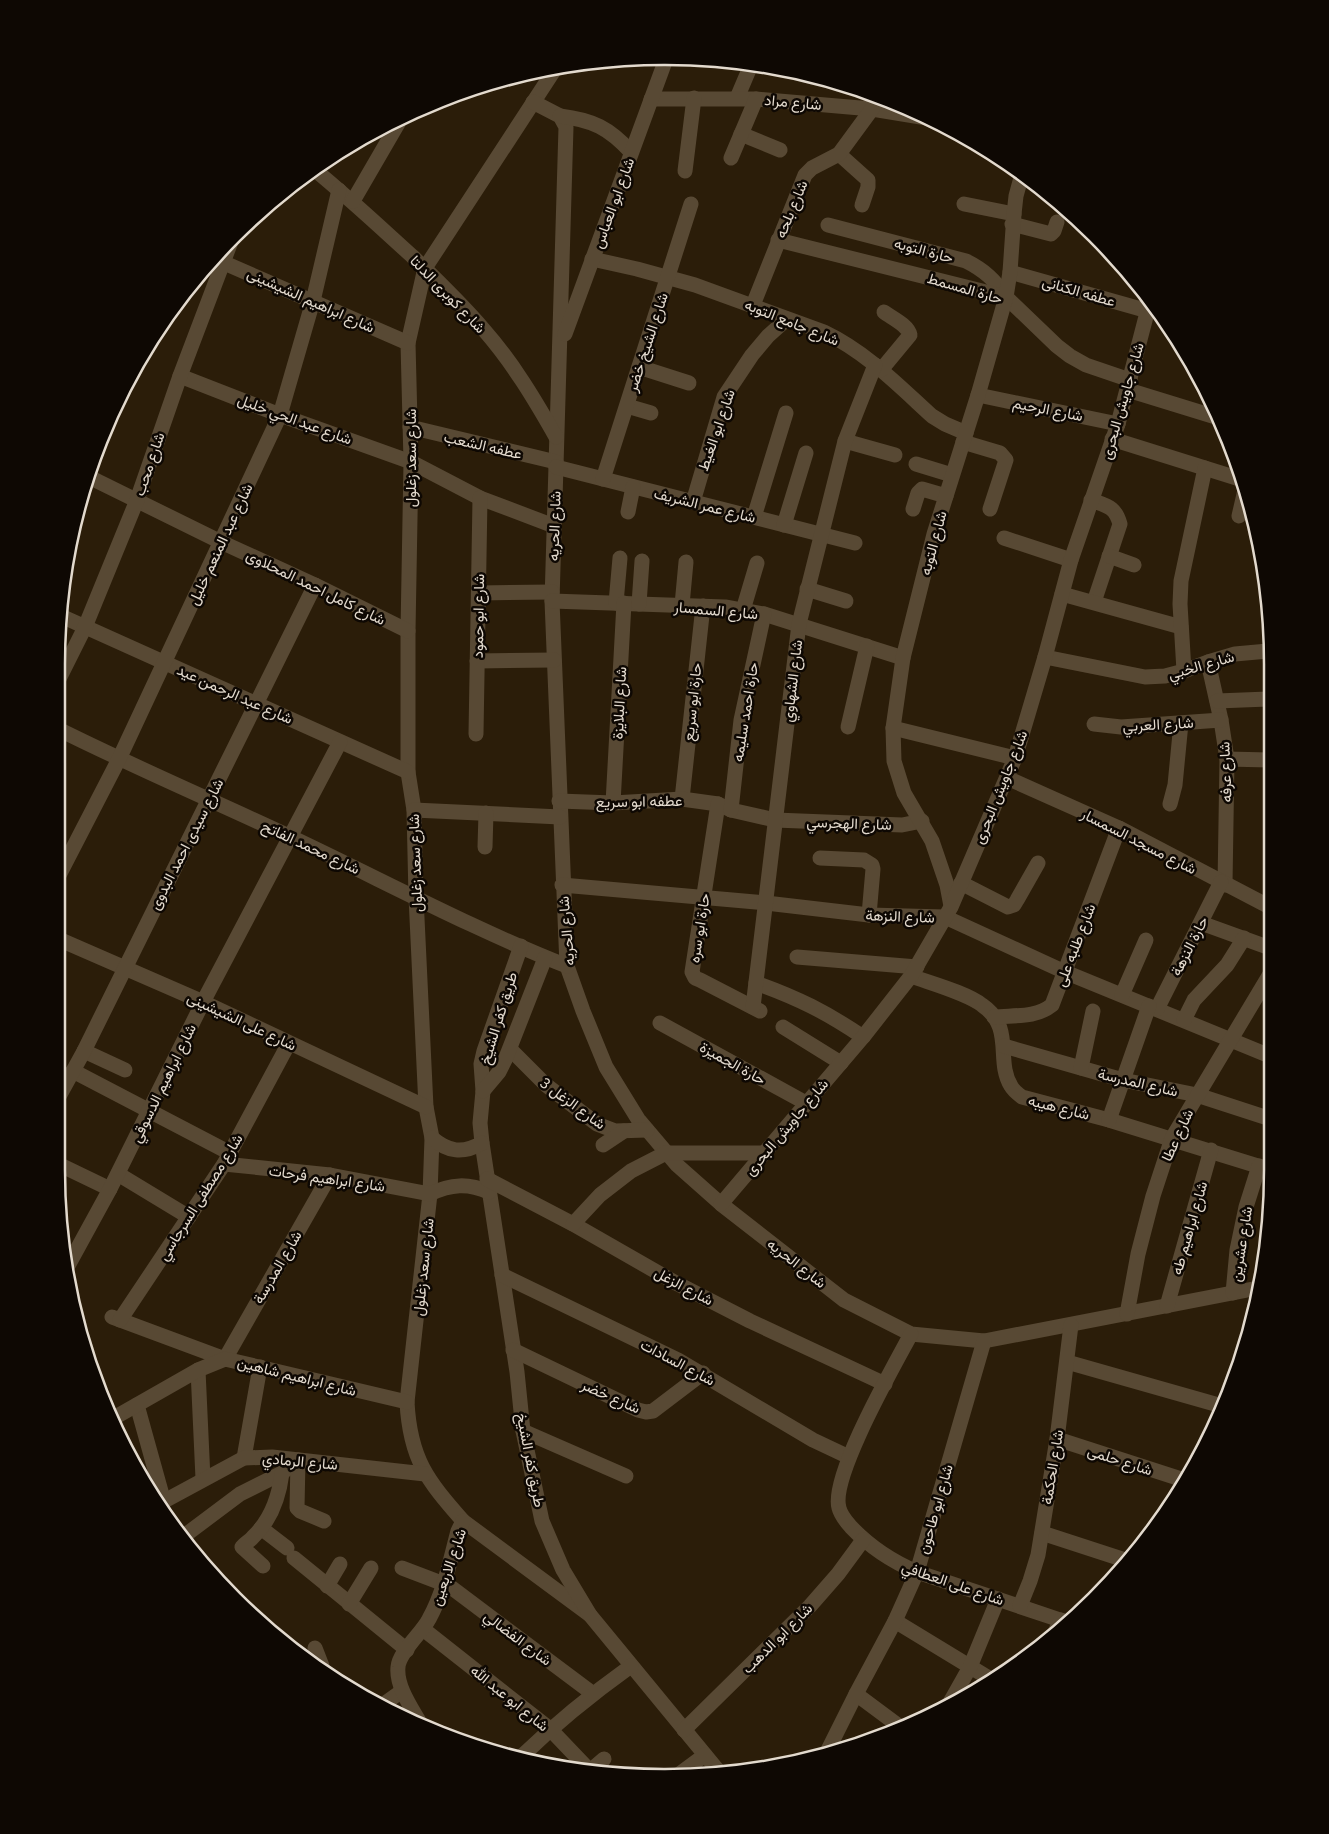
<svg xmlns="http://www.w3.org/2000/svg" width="1329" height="1834" font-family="'IBM Plex Sans',Vazirmatn,sans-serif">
<rect width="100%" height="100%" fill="#2b1d09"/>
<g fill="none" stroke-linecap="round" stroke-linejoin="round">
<g stroke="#584934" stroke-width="15">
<path d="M555,69l-130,199 -17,75 3,119 -3,169v141l6,38 2,87 10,210 6,31 -2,56 -23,208c3,57 20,78 56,119l127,94"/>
<polyline points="737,98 751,65"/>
<polyline points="651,99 756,99 872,109 933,119"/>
<polyline points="533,102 560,116 566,127 552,601 567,966 583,1011 606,1067 638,1119 677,1165 721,1204 844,1300 911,1334 984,1341 1258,1288"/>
<path d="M560,116c33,4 49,12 71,36"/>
<polyline points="741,134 780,150"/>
<polyline points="839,154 868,180 868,187 862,205"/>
<polyline points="731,158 756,99"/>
<path d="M315,170c34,28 65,57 97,86 25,24 50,48 72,74 29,33 51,70 72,107"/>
<polyline points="685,171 694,98"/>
<polyline points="353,201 400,120"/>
<polyline points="964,204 1014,214"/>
<polyline points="1012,224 1051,234 1054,231 1057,222"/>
<path d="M828,225l138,36c18,9 29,19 40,36"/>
<polyline points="778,240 1006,297 1057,346 1070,356 1086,365 1130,380"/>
<polyline points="213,258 408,343"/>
<path d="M592,259l45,10 58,16 129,47c42,20 74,53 108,84l13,8 21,9"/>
<polyline points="1010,272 1148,311"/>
<polyline points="753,305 805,175 812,168 839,154 872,109"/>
<polyline points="565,334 666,59"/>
<polyline points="639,367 689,383"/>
<path d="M881,370l29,-35c-2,-10 -18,-17 -26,-23"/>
<polyline points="180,376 280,415 411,462 480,498 554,526"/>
<polyline points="1128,390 1219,418"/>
<polyline points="978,395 1118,424"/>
<polyline points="627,406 651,413"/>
<polyline points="410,427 556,462"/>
<polyline points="1112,439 1243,480"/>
<polyline points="845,441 895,455"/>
<polyline points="963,442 1000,453 1006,460 990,509"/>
<polyline points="916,464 952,475"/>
<polyline points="556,467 855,543"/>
<polyline points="89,477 221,542 315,585 408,631"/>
<polyline points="603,479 691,204"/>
<path d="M1091,500c16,6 24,6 29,24l-26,78"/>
<polyline points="693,502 724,397 752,355 768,336 787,319"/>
<polyline points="913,509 918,493 922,489 946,496"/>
<polyline points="628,512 633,487"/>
<polyline points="1239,516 1245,490"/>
<polyline points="754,517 786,413"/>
<polyline points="784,525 806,453"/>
<polyline points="1004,538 1071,560"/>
<polyline points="1109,556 1134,565"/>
<polyline points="807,589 846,601"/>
<polyline points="479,593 552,592"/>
<polyline points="1062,594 1181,627"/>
<polyline points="552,601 725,607 764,614 903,658"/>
<polyline points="616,603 620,558"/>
<polyline points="639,604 642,561"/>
<polyline points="682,605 686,562"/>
<polyline points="743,610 757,563"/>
<polyline points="61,616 408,772"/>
<polyline points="1045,657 1145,677 1165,676 1184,671 1208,662 1235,654 1268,651"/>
<polyline points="477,661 554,660"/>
<polyline points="1208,662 1221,720 1227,759 1225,885"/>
<polyline points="1184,671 1180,604 1181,581 1205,468"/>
<polyline points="56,685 85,627 137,500 180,376 232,239"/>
<polyline points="1217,701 1268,699"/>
<polyline points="1094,724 1121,727 1221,720"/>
<polyline points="848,727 867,646"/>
<path d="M56,728c78,39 158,73 237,110 91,43 180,91 274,128"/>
<polyline points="893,728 1015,758"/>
<polyline points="476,734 480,498"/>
<polyline points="1227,759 1269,760"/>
<polyline points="1007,778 1119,828 1270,907"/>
<polyline points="682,799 703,606"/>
<polyline points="559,801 613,803 682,799 718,804 731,810 775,820 902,825 922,821"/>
<polyline points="613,803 624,603"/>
<polyline points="718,804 692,972 695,978 700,980 760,1011"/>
<polyline points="1170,804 1175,785 1181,723"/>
<polyline points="414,810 560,817"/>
<polyline points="731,810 741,720 764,614"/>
<polyline points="485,847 486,813"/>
<polyline points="820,858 864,860 872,865 873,869 869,915"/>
<polyline points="56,881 119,759 280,415 313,301 339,190"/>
<polyline points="961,883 1008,907 1014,905 1017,900 1038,863"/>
<polyline points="562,885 766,903 869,915 945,917 1065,972 1270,1056"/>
<polyline points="951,906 947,885 932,841 904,793 894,761 893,728 903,658 934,534 978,395 1006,297 1010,272 1014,214 1016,196 1022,174"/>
<polyline points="1201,923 1270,948"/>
<polyline points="56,938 203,1002 426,1107"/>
<polyline points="521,946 484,1051 481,1064 483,1091 480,1123 482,1143 517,1372 523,1431 542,1521 563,1570 590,1615 720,1773"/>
<polyline points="797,957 917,967"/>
<path d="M911,976c19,7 56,17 71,29 33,23 13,55 29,81 2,4 7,8 11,11l87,23 162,50"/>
<path d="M756,983c42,15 70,29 107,54"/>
<polyline points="1122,995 1146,940"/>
<polyline points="753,1007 799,624 845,441 875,365"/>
<polyline points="1157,1009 1221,882"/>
<path d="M994,1017c20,-2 42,1 58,-12l67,-177"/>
<polyline points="1184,1020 1194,1000 1227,965 1244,938"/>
<polyline points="660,1023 806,1103"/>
<polyline points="783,1027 841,1063"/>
<polyline points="1004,1046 1123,1080 1197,1095 1271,1119"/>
<polyline points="510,1049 546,1085 597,1124 615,1131 647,1130"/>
<polyline points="84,1051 125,1070"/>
<polyline points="1081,1068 1093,1011"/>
<polyline points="73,1071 230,1153"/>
<polyline points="483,1091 499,1072 505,1060 545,958"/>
<polyline points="56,1102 84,1051 315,585"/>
<polyline points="1109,1120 1149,1006"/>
<path d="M432,1138c16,14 31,16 50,5"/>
<polyline points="603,1145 624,1131"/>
<polyline points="56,1163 110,1189"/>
<path d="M224,1164l106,11 100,19c21,-10 38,-11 59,-2"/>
<polyline points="118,1174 189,1217"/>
<polyline points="487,1179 573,1224 676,1283 750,1321 885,1384"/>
<polyline points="721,1204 863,1037 911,976 951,907 1015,758 1045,657 1071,560 1118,424 1149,305"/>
<polyline points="573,1224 600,1195 631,1171 666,1153 764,1153"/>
<polyline points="69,1264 110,1189 203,1002 340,742"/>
<polyline points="502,1275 678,1360 813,1440 849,1457"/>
<polyline points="1233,1293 1237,1250 1246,1207 1259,1166"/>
<polyline points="1167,1306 1211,1150"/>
<polyline points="1127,1314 1138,1254 1153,1196 1172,1138 1270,974"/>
<polyline points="112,1317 225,1359 330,1175"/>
<polyline points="120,1320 224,1164 289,1043"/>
<path d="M911,1334c-17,32 -81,143 -72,174 2,8 7,13 12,19 20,21 40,34 66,45l152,51"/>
<polyline points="513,1350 638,1410 646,1412 653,1411 703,1373"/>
<polyline points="1067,1362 1222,1406"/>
<polyline points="198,1370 203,1479"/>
<polyline points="137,1405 164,1502"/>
<polyline points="112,1419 198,1370 225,1359 407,1402"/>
<polyline points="523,1431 626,1476"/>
<polyline points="1057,1439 1184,1480"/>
<polyline points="244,1458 260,1367"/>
<polyline points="298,1460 297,1508 300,1511 324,1521"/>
<polyline points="157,1505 244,1458 272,1457 425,1474"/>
<polyline points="261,1528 287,1548"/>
<polyline points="1042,1533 1128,1561"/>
<polyline points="184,1536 240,1494 282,1473 298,1460"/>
<polyline points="294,1558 407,1650"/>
<path d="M263,1566l-21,-19c3,-4 8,-6 11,-10 18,-17 26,-40 29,-64"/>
<polyline points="402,1568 444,1584"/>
<polyline points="444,1582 592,1693"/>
<polyline points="327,1586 340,1564"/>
<polyline points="349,1604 371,1568"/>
<polyline points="1020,1606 1030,1581 1038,1555 1057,1439 1071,1325"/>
<polyline points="895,1621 992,1680"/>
<polyline points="423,1629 550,1729 591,1772"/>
<polyline points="1053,1636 1061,1620"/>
<polyline points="315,1648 322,1666"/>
<polyline points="856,1694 903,1729"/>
<polyline points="381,1706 402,1691"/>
<polyline points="948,1706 970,1667 998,1599"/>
<path d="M420,1723c-9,-16 -24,-37 -22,-56 1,-15 24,-34 31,-48 15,-27 21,-58 29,-88l5,-10"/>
<polyline points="684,1730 810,1606 838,1574 863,1540"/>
<polyline points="828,1750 856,1694 895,1621 917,1572 984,1341"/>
<path d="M521,1757c34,-33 71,-63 110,-91"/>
<polyline points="590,1771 604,1759"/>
<polyline points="678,1775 705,1755"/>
</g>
</g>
<g text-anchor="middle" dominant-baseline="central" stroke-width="5" stroke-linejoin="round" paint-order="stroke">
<g font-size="15" fill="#e3dace" stroke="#0e0803">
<text transform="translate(793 102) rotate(5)">شارع مراد</text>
<text transform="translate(613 203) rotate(-70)">شارع ابو العباس</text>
<text transform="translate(791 209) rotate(-67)">شارع بلحه</text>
<text transform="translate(924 250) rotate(15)">حارة التوبه</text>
<text transform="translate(965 288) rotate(16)">حارة المسمط</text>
<text transform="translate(1079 291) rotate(16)">عطفه الكنانى</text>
<text transform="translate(448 294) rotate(46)">شارع كوبرى الدلتا</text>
<text transform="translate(311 300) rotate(24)">شارع ابراهيم الشيشينى</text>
<text transform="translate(792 322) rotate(22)">شارع جامع التوبه</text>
<text transform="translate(647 342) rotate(-72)">شارع الشيخ خضر</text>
<text transform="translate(1122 401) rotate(-74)">شارع جاويش البحرى</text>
<text transform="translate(1048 409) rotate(11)">شارع الرحيم</text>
<text transform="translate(295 419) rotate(20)">شارع عبد الحي خليل</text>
<text transform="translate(716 430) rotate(-71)">شارع ابو الغيط</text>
<text transform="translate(483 445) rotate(13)">عطفه الشعب</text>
<text transform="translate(410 458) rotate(-90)">شارع سعد زغلول</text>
<text transform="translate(149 464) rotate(-71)">شارع محب</text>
<text transform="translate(705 505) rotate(14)">شارع عمر الشريف</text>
<text transform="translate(554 526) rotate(-88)">شارع الحريه</text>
<text transform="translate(933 543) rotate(-75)">شارع التوبه</text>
<text transform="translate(220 544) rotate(-65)">شارع عبد المنعم خليل</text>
<text transform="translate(316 587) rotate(26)">شارع كامل احمد المحلاوى</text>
<text transform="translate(716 610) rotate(5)">شارع السمسار</text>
<text transform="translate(478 616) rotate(-89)">شارع ابو حمود</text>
<text transform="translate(1201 665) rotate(-16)">شارع الخبي</text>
<text transform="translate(792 681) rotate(-83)">شارع الشهاوي</text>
<text transform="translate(235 694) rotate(24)">شارع عبد الرحمن عيد</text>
<text transform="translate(692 702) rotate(-84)">حارة ابو سريع</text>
<text transform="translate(619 703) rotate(-87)">شارع البلايزة</text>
<text transform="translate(745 712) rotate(-81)">حارة احمد سليمه</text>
<text transform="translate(1158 724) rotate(-3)">شارع العربي</text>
<text transform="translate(1225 772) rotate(-92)">شارع عرفه</text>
<text transform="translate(1000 787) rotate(-68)">شارع جاويش البحرى</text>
<text transform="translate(639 801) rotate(-1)">عطفه ابو سريع</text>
<text transform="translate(849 823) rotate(2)">شارع الهجرسي</text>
<text transform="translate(1139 841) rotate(27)">شارع مسجد السمسار</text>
<text transform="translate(186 844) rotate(-63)">شارع سيدى احمد البدوى</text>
<text transform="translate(311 847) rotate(25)">شارع محمد الفاتح</text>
<text transform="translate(415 863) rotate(-92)">شارع سعد زغلول</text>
<text transform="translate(900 916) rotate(2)">شارع النزهة</text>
<text transform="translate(699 928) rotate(-81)">حارة ابو سره</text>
<text transform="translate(566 931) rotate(-95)">شارع الحريه</text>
<text transform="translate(1075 945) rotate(-69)">شارع طلبه على</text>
<text transform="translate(1189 946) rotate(-63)">حارة النزهة</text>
<text transform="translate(498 1018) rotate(-73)">طريق كفر الشيخ</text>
<text transform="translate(242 1021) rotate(25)">شارع على الشيشينى</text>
<text transform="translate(733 1063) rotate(29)">حارة الجميزة</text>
<text transform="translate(1138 1082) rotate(13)">شارع المدرسة</text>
<text transform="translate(163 1083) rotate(-64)">شارع ابراهيم الدسوقي</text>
<text transform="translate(573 1103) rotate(36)">شارع الزغل 3</text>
<text transform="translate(1059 1107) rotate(14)">شارع هيبه</text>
<text transform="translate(786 1127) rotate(-50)">شارع جاويش البحرى</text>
<text transform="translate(1177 1135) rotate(-65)">شارع عطا</text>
<text transform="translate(327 1178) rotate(8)">شارع ابراهيم فرحات</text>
<text transform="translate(200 1197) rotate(-58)">شارع مصطفى السرجاسي</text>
<text transform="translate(1189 1228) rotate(-74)">شارع ابراهيم طه</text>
<text transform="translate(1241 1244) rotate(-81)">شارع عشرين</text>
<text transform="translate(797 1263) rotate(38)">شارع الحريه</text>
<text transform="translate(277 1267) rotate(-60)">شارع المدرسة</text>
<text transform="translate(423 1267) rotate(-84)">شارع سعد زغلول</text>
<text transform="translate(684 1286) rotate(28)">شارع الزغل</text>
<text transform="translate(678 1362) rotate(28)">شارع السادات</text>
<text transform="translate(297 1376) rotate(14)">شارع ابراهيم شاهين</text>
<text transform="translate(611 1396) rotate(24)">شارع خضر</text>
<text transform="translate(531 1460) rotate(79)">طريق كفر الشيخ</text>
<text transform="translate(1120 1460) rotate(18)">شارع حلمى</text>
<text transform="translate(300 1461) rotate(5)">شارع الرمادي</text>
<text transform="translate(1052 1467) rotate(-81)">شارع الحكمة</text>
<text transform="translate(935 1509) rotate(-74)">شارع ابو طاحون</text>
<text transform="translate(448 1567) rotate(-71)">شارع الاربعين</text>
<text transform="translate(953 1583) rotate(19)">شارع على العطافي</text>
<text transform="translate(518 1638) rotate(37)">شارع الفضالي</text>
<text transform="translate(777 1638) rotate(-45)">شارع ابو الدهب</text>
<text transform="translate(510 1698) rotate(39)">شارع ابو عبد الله</text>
</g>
</g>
<path d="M0 0H1329V1834H0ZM664 65H665A599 599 0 0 1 1264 664V1170A599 599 0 0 1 665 1769H664A599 599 0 0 1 65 1170V664A599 599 0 0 1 664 65Z" fill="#0e0803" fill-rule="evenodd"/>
<path fill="none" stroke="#e3dace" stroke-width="2.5" d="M664 65H665A599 599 0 0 1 1264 664V1170A599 599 0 0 1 665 1769H664A599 599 0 0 1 65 1170V664A599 599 0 0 1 664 65Z"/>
</svg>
